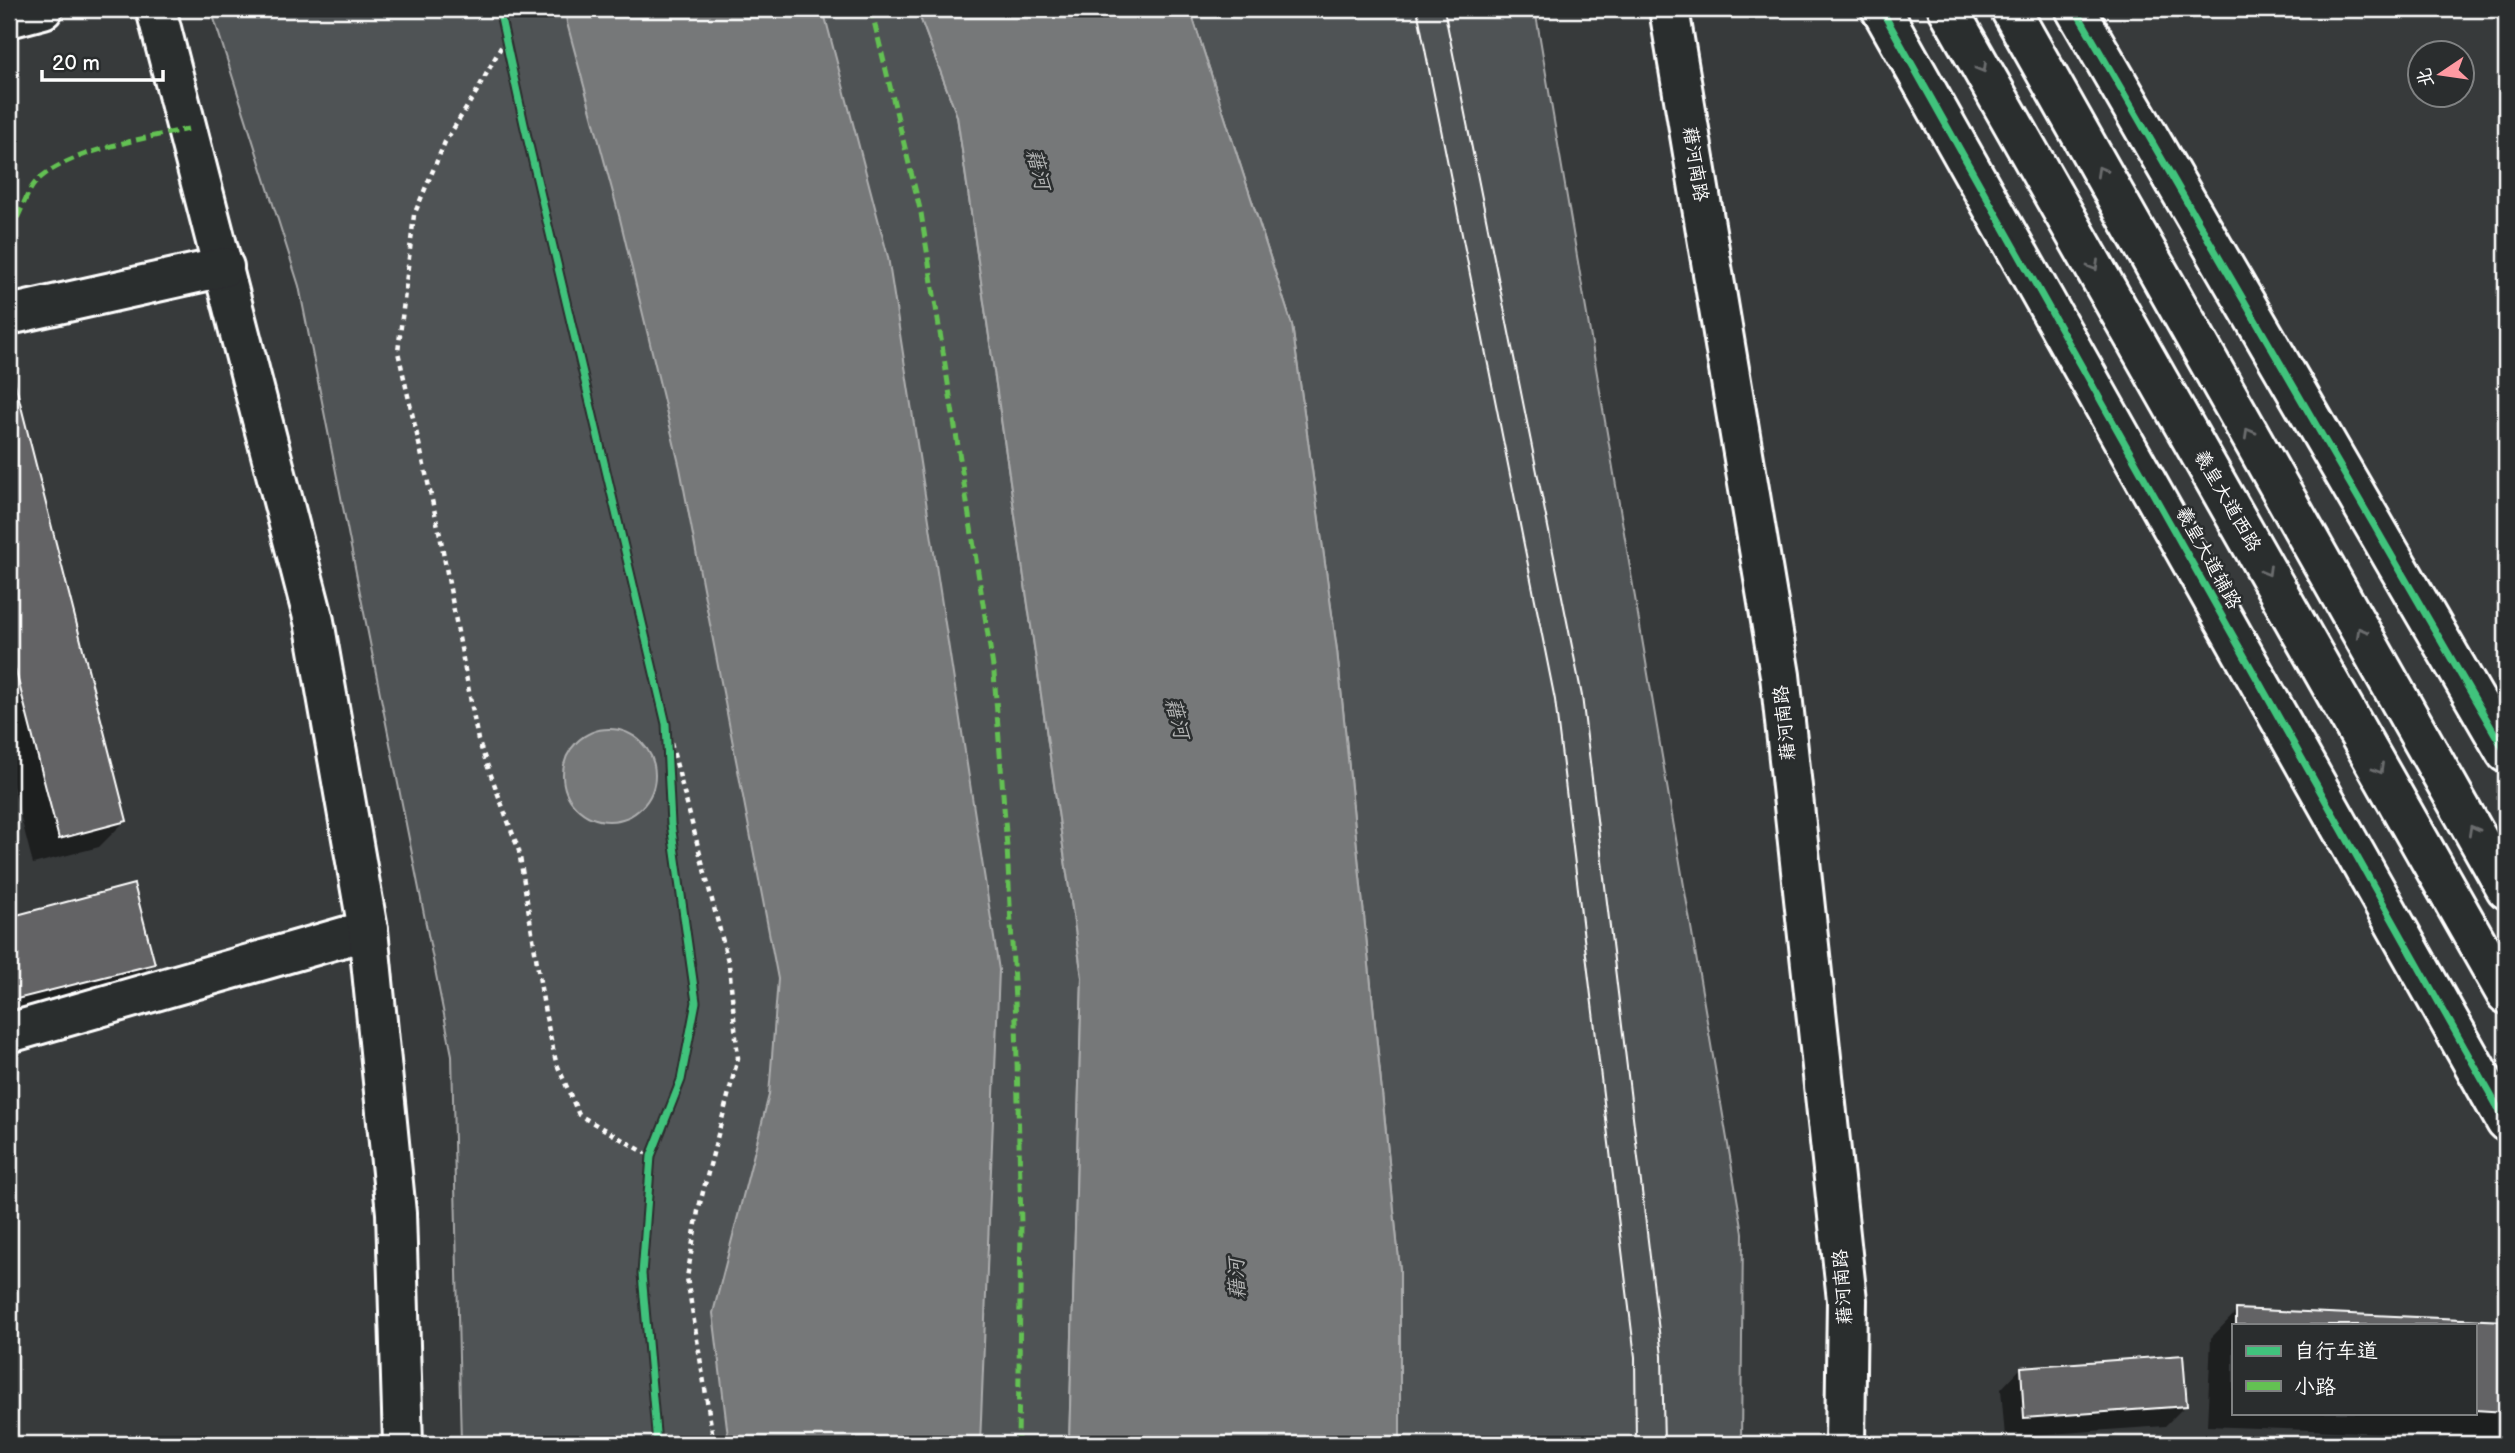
<svg xmlns="http://www.w3.org/2000/svg" width="2515" height="1453" font-family="'Balsamiq Sans','LXGW WenKai TC',sans-serif">
<rect width="100%" height="100%" fill="#373a3b"/>
<filter id="ink" filterUnits="userSpaceOnUse"><feTurbulence type="fractalNoise" baseFrequency=".0143" numOctaves="2"/><feDisplacementMap in="SourceGraphic" scale="14" xChannelSelector="R" yChannelSelector="G"/><feConvolveMatrix kernelMatrix="1 2 1 2 8 2 1 2 1" color-interpolation-filters="sRGB"/></filter>
<g filter="url(#ink)">
<g fill="#505354" stroke="#a8a9aa" stroke-width="2">
<polygon points="211,9 917,9 957,116 1082,977 1069,1444 461,1444 452,1055 299,286"/>
<polygon points="1190,9 1535,9 1743,1233 1741,1444 1400,1444 1400,1270 1337,650 1292,325"/>
</g>
<g fill="#767879" stroke="#adaeaf" stroke-width="2">
<polygon points="565,9 823,9 888,257 999,970 980,1444 729,1444 713,1313 769,1095 778,979 680,468 620,219 567,23"/>
<polygon points="917,9 1190,9 1292,325 1337,650 1400,1270 1400,1444 1069,1444 1082,977 957,116"/>
<circle cx="609" cy="775" r="46"/>
</g>
<g fill="#0007" fill-rule="evenodd">
<polygon points="11,377 125,821 99,847 33,864 9,771 9,378"/>
<polygon points="133,886 153,963 127,989 9,1020 9,918"/>
<path d="M2237,1311l269,12v115l-299,-12 4,-88zM2233,1325h242v88h-242z"/>
<polygon points="2021,1368 2185,1406 2165,1426 2005,1437 2001,1389"/>
</g>
<g fill="#636465" stroke="#fff" stroke-width="2">
<polygon points="13,375 127,821 59,839 9,645 9,376"/>
<polygon points="134,884 155,964 9,1001 9,917"/>
<polygon points="2236,1309 2506,1321 2506,1412 2475,1410 2475,1325 2236,1325"/>
<polygon points="2183,1355 2187,1406 2024,1418 2021,1367"/>
</g>
<g fill="none" stroke-linecap="round" stroke-linejoin="round">
<g stroke="#fff" stroke-width="44">
<g id="minor">
<polyline points="1881,9 2506,1122"/>
<polyline points="2075,9 2506,753"/>
<polyline points="9,1033 368,930"/>
</g>
</g>
<g stroke="#fff" stroke-width="44">
<g id="major">
<polyline points="156,9 314,621 368,930 396,1213 403,1444"/>
<polyline points="1669,9 1780,675 1847,1300 1845,1444"/>
<polyline points="1948,9 2506,994"/>
<polyline points="2010,9 2506,889"/>
<polyline points="9,18 43,9"/>
<polyline points="9,315 224,267"/>
</g>
</g>
<g stroke="#fff" stroke-width="4.5" stroke-dasharray="5 5" stroke-linecap="butt">
<polyline points="506,38 477,91 445,142 414,215 398,352 440,535 478,740 519,851 545,1013 556,1062 579,1115 651,1156"/>
<polyline points="666,724 729,965 738,1058 698,1211 687,1278 714,1444"/>
</g>
<use href="#minor" stroke="#2a2d2e" stroke-width="38"/>
<use href="#major" stroke="#2a2d2e" stroke-width="38"/>
<g stroke="#fff" stroke-width="2">
<polyline points="1417,9 1555,700 1635,1357 1636,1444"/>
<polyline points="1444,9 1582,696 1662,1356 1664,1444"/>
</g>
<g stroke="#63c152" stroke-width="5" stroke-dasharray="10 5" stroke-linecap="butt">
<polyline points="871,9 921,213 994,673 1007,847 1016,1021 1021,1223 1018,1444"/>
<path d="M9,230c12,-13 15,-34 26,-47 29,-32 112,-45 153,-54"/>
</g>
<g stroke="#2a2d2e" stroke-width="11">
<g id="cycleway">
<polyline points="499,9 524,124 666,724 671,824 696,1002 681,1080 651,1156 642,1274 657,1444"/>
<polyline points="1881,9 2506,1122"/>
<polyline points="2075,9 2506,753"/>
</g>
</g>
<use href="#cycleway" stroke="#40c37c" stroke-width="7"/>
</g>
<defs><path id="oneway-chevron" d="M-2-3.5L2.5 0L-2 3.5" fill="none" stroke-width="1.6" stroke-linecap="round" stroke-linejoin="round" transform="scale(1.75)"/></defs>
<g stroke="#6a6c6d">
<use href="#oneway-chevron" transform="translate(1982 68) rotate(60)"/>
<use href="#oneway-chevron" transform="translate(2101 171) rotate(-119)"/>
<use href="#oneway-chevron" transform="translate(2094 266) rotate(60)"/>
<use href="#oneway-chevron" transform="translate(2249 433) rotate(-119)"/>
<use href="#oneway-chevron" transform="translate(2267 571) rotate(60)"/>
<use href="#oneway-chevron" transform="translate(2361 632) rotate(-119)"/>
<use href="#oneway-chevron" transform="translate(2379 769) rotate(60)"/>
<use href="#oneway-chevron" transform="translate(2473 830) rotate(-119)"/>
</g>
</g>
<g text-anchor="middle" dominant-baseline="central" stroke-width="5" stroke-linejoin="round" paint-order="stroke">
<g font-size="19" fill="#fff" stroke="#2a2d2e">
<text transform="translate(1695 164) rotate(81)">藉河南路</text>
<text transform="translate(2227 501) rotate(60)">羲皇大道西路</text>
<text transform="translate(2208 558) rotate(61)">羲皇大道辅路</text>
<text transform="translate(1785 723) rotate(-96)">藉河南路</text>
<text transform="translate(1843 1287) rotate(-94)">藉河南路</text>
</g>
<g font-size="21" font-style="italic" fill="#b4b5b5" stroke="#2a2d2e">
<text transform="translate(1038 169) rotate(76)">藉河</text>
<text transform="translate(1177 718) rotate(76)">藉河</text>
<text transform="translate(1237 1279) rotate(-92)">藉河</text>
</g>
</g>
<rect width="2515" height="1453" fill="none" stroke="#2a2d2e" stroke-width="35"/>
<rect x="18" y="18" width="2480" height="1418" fill="none" stroke="#fff" stroke-width="2.5" filter="url(#ink)"/>
<rect x="2232" y="1324" width="245" height="91" fill="#2a2d2e" stroke="#7f8182" stroke-width="2"/>
<rect x="2246" y="1346" width="35" height="10" fill="#40c37c" stroke="#7f8182" stroke-width="2"/>
<text x="2294" y="1358" font-size="21" fill="#ffffff">自行车道</text>
<rect x="2246" y="1381" width="35" height="10" fill="#63c152" stroke="#7f8182" stroke-width="2"/>
<text x="2294" y="1394" font-size="21" fill="#ffffff">小路</text>
<g transform="translate(2441 74) rotate(257)"><circle r="33" fill="#2a2d2e" stroke="#7f8182" stroke-width="2"/>
<path d="M0-5L12 26L0 18L-12 26Z" fill="#ff9aa2"/>
<text y="-10" font-size="19" font-weight="bold" text-anchor="middle" fill="#ffffff">北</text>
</g>
<path d="M42 70v10h121v-10" fill="none" stroke="#ffffff" stroke-width="3.5"/>
<text x="52" y="70" font-size="21" fill="#ffffff" stroke="#2a2d2e" stroke-width="5" paint-order="stroke">20 m</text>
</svg>
